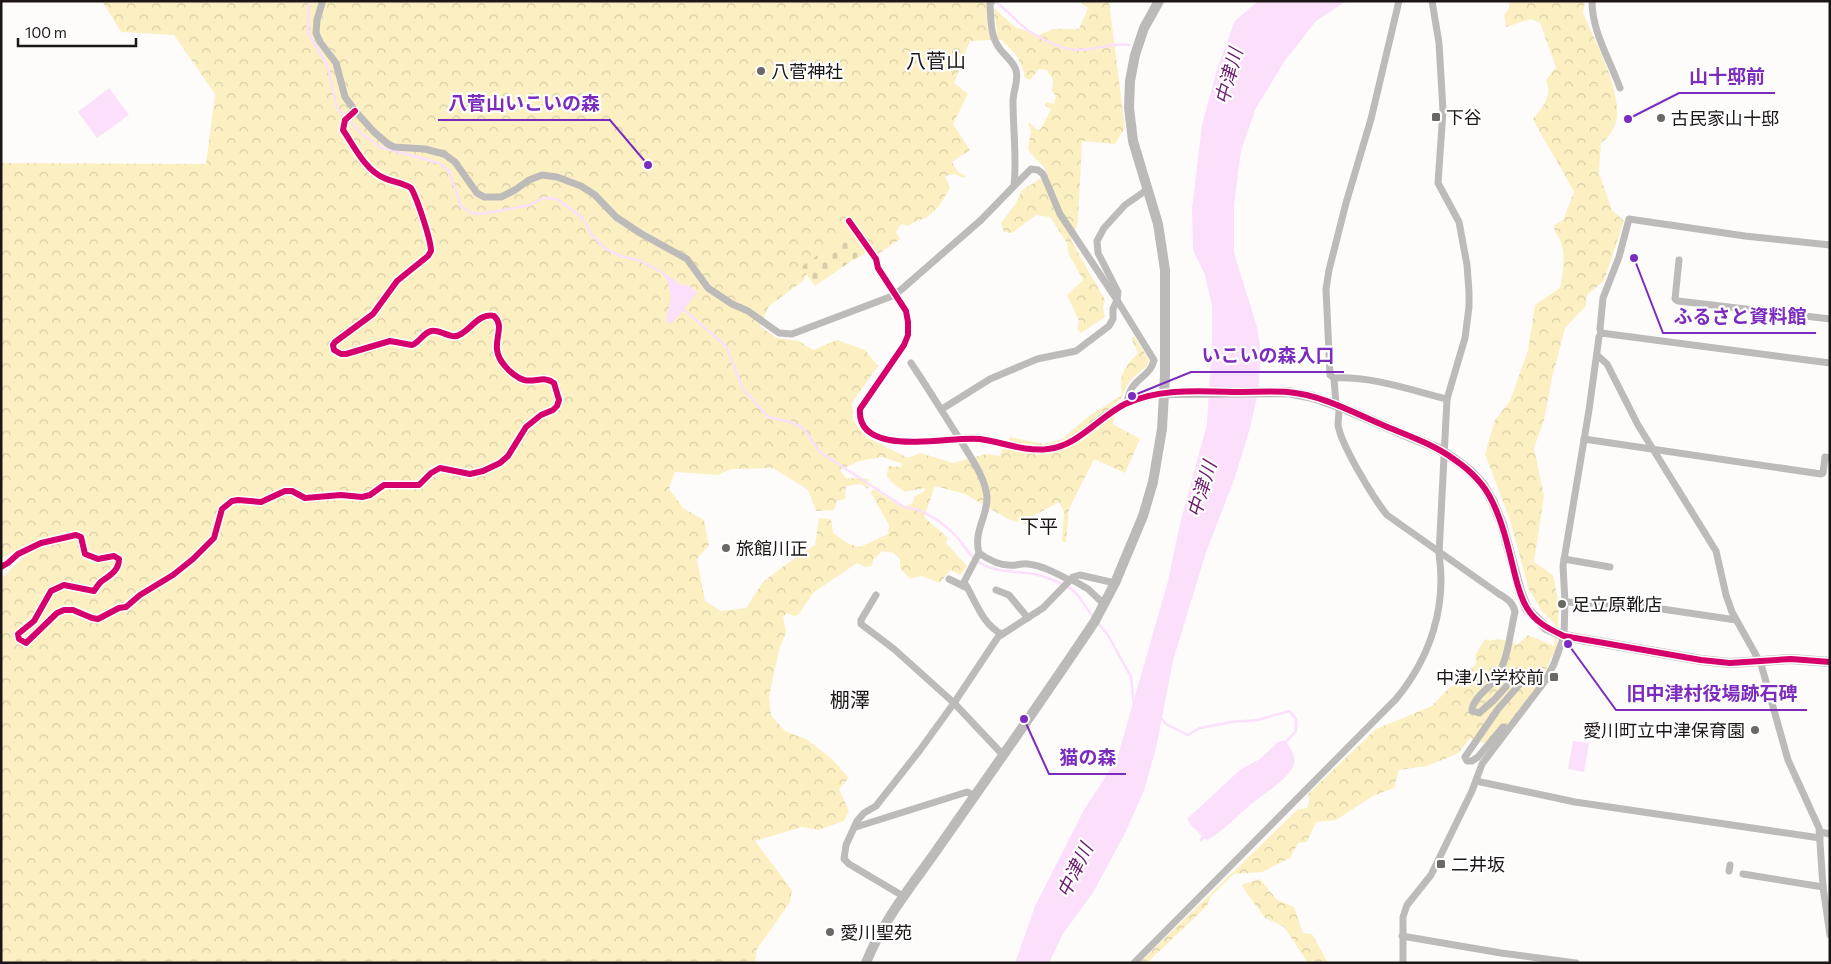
<svg xmlns="http://www.w3.org/2000/svg" width="1831" height="964" font-family="Commissioner,'Noto Sans JP',sans-serif">
<defs>
<pattern id="forest-crowns" width="20" height="18" patternUnits="userSpaceOnUse" patternTransform="scale(1.25)"><rect width="20" height="18" fill="#fcf0c3"/><path d="M2 6a3 3 0 1 1 6 0M12 15a3 3 0 1 1 6 0" fill="none" stroke="#d7cda7"/></pattern>
<pattern id="cemetery-stones" width="16" height="16" patternUnits="userSpaceOnUse" patternTransform="scale(1.25)"><rect width="16" height="16" fill="#fcf0c3"/><path d="M2 7V4a2 2 0 0 1 4 0v3zM10 15v-3a2 2 0 0 1 4 0v3z" fill="#d7cda7"/></pattern>
</defs>
<rect width="100%" height="100%" fill="#fdfcfb"/>
<g fill="url(#forest-crowns)" fill-rule="evenodd">
<path d="M102,1h885v10l7,1v-4l21,19 23,8 16,-6h25l9,-21 -9,-7h30l16,127 -10,16 -33,-3 -4,81 -7,18 34,60 -2,7 2,10 -24,16 -4,-4 2,-8 -12,-26 16,-15 -15,-27 -1,-10 -17,-26 -14,-2 -24,18 -8,-1 -3,-9 15,-20 6,-13 26,-16c-5,-10 -14,-15 -20,-25l3,-18 -3,-8h2l6,6 4,1 11,-20 -6,-5 1,-3 8,2 2,-8 -4,-5 1,-11 -6,-10 -8,-1 -9,11 -5,-2c-4,-20 -10,-25 -24,-38h-3l-3,-23 -7,-1 -1,9 4,15 -21,1 -16,42 14,11 -15,30 17,26 -18,12 6,10 7,4 -1,2 -10,-4 -9,2 5,12c-7,11 -12,22 -23,29 -6,4 -12,3 -18,9l-8,-2 -5,8 4,7 -23,16 -5,-6 -17,11 -4,-5 -45,20 -3,6 -34,25 -9,20 17,12 22,3 14,9 24,-10 28,10 13,16 -26,37 1,17 13,17 42,21 12,-5 33,10 33,-9 13,2 11,-19 34,7 18,-5 27,-23 32,-20c2,-6 -1,-10 0,-16 2,-12 9,-18 17,-27l-7,-15 3,-2 15,24 -2,6c-7,6 -15,11 -20,20 -5,8 -2,11 -11,17l-3,21 27,15 -15,34 -31,-14 -25,50 -3,33h-4l2,-30 -5,-10 -26,14 -7,8 -18,-5 -43,-25 -30,-8 -11,31 24,21 -2,5 21,23 -6,9 -11,-5 -10,13 -19,-7 -11,3 -10,-11v-9l-6,-6 -12,-2 -9,9 -1,6 -7,1 -8,-4 -44,30 -14,21 -5,2 -7,-3 -4,4 3,15 -7,18 -10,47 2,18 14,16 23,9 24,19 17,19 -10,11 10,22 -5,10 -26,9 -16,-3 -47,14 37,49 -2,12 -33,47 -2,14h-754v-384l20,-20 22,-14 -1,-6 -41,19v-395l205,1 9,-70 -41,-59 -53,-3zM882,457l21,7 -2,3 -13,-1 -1,11 8,8 10,7 19,-4 1,3 -10,5 -3,8 -11,3 -27,-18 -3,4 18,32 -1,9 -28,13 -11,-3 -16,-11 -2,-14 -12,-1 -4,27 -30,20 -22,17 -17,26 -25,3 -16,-10 -8,-42 12,-14 -5,-25 -21,-12 -14,-19 6,-17 43,3 13,-6 42,-1 35,22 8,21 18,-1 3,-9 8,-2 1,-13 15,-2 7,5 1,-10 -23,-1 -6,-8 19,-9z"/>
<path d="M1509,1h76l-2,12c12,28 37,74 34,104 -1,10 -8,21 -16,26l-2,30 13,37 12,11 -20,60 -17,14 -1,11 -21,22 -13,50 -8,42 -10,28 10,48 -10,66 19,13 6,29 -2,43 -16,33 -29,40 -24,25 -18,-7 -11,15 -32,13 -28,4 -5,18 -21,8 -37,24 -20,2 -9,20 -9,1 -8,15 -28,14 -28,2 -23,22 -4,10 -60,57h-8l159,-154 9,-1 2,-6 -1,-8 68,-65 56,-23 14,-15 30,-27 -1,-9 10,-16 5,2c10,-4 17,0 27,4l11,-10 26,11 1,-22 -13,-13 -13,-21 -19,-70 -25,-66 10,-34 15,-19 18,-51 7,-45 25,-17c3,-15 6,-34 0,-48 -3,-6 -6,-8 -6,-15l9,-5 11,-28c-13,-25 -28,-48 -41,-73 10,-13 20,-23 13,-39l10,-13 -16,-44 -9,-4 -25,8 -2,-12 6,-8z"/>
<polygon points="1260,879 1277,900 1294,907 1303,933 1312,934 1328,963 1308,963 1284,927 1265,918 1241,885"/>
</g>
<polygon fill="url(#cemetery-stones)" points="849,233 863,253 815,286 801,267"/>
<g fill="#fcdffb">
<polygon points="1258,1 1346,1 1316,21 1284,62 1256,108 1241,150 1234,205 1234,253 1257,327 1261,353 1258,392 1250,428 1234,480 1206,552 1173,661 1156,748 1144,791 1124,835 1094,891 1063,934 1049,963 1015,963 1035,906 1084,810 1117,759 1168,581 1180,524 1207,424 1212,339 1212,306 1205,275 1193,250 1192,209 1202,125 1217,69 1235,21"/>
<polygon points="109,88 129,115 97,138 78,112"/>
<path d="M668,275l13,10h8l8,8 -24,29 -5,2 -2,-4c5,-22 7,-20 0,-42z"/>
<path d="M1285,740c4,6 11,15 9,24 -3,14 -35,33 -45,42 -12,11 -23,21 -36,31l-6,3 -3,-2 -2,4 -3,-2 3,-4 -12,-12 -3,-5 54,-50 19,-10 18,-17z"/>
<polygon points="1573,741 1589,743 1584,772 1568,769"/>
</g>
<g fill="none" stroke-linecap="round" stroke-linejoin="round">
<g stroke="#fcdffb" stroke-width="2.5">
<polyline points="309,1 308,33 327,65 337,108 363,135 380,147 439,163 449,171 461,206 471,213 481,214 530,205 543,198 557,199 582,217 592,235 606,249 621,256 641,261 663,273 669,280"/>
<path d="M994,1c13,8 23,22 35,30 13,8 32,18 47,19 17,1 36,-8 53,-5"/>
<path d="M682,308l44,38 17,43 25,28 22,5 13,6 17,24 84,55c19,2 38,15 52,29 8,9 14,22 26,28 14,8 29,7 44,9 15,1 46,12 54,25 4,7 9,13 13,19"/>
<polyline points="1098,623 1108,635 1131,677 1134,706"/>
<polyline points="1160,717 1166,724 1188,735 1200,728 1232,722 1258,720 1289,711 1296,719 1296,731 1285,743"/>
</g>
<g stroke="#bcbbba" stroke-width="7">
<path d="M1432,1l7,42 4,68 -5,72 21,39 8,43 2,27v15l-4,31 -18,61c-37,-9 -75,-23 -113,-21l2,27 3,5c0,5 -1,10 -1,15 3,20 36,74 49,90l112,79c8,5 14,8 16,18 -5,21 -7,47 -18,65 -6,10 -25,21 -25,34l7,2 15,-13 18,-20 5,2 2,3 -21,24 -33,48 2,4h5l6,-4 25,-30 5,2"/>
<path d="M1592,1c0,31 18,59 28,87"/>
<path d="M322,3l-5,17 -1,13 4,9 16,21 9,34 12,16 17,19 14,12 6,3 31,2 19,5 11,8 22,31 7,4h17l14,-7 14,-10 13,-5 15,2 24,9 14,9 21,22 24,16 47,26 21,29 24,16 16,7 31,22 13,1 103,-39 86,-75 33,-34c3,-28 -1,-57 -1,-85 0,-10 6,-20 3,-31 -3,-9 -11,-14 -16,-21 -10,-13 -9,-29 -10,-45l2,-3"/>
<path d="M1014,186l17,-17 7,1 5,4 17,40 57,86 37,60c-4,19 -24,17 -27,43"/>
<path d="M849,221l27,38 2,9 28,43 2,11v13l-4,10 -44,64c-4,51 90,26 118,29 26,3 57,18 83,9 16,-7 29,-20 43,-31 18,-13 39,-19 60,-23"/>
<polyline points="1679,260 1675,299 1678,301 1830,319"/>
<polyline points="1601,333 1600,329 1603,298 1619,257 1629,219 1745,236 1830,245"/>
<polyline points="1597,355 1607,364 1638,425 1716,551 1726,595 1732,612 1761,664 1788,760 1819,828 1823,887 1830,935"/>
<path d="M911,363c17,25 32,50 48,75 10,17 26,38 28,59 1,19 -14,34 -8,56"/>
<polyline points="1334,378 1330,375 1326,289 1329,270 1346,203 1371,119 1399,1"/>
<polyline points="942,409 990,379 1037,359 1076,351 1109,326 1113,319 1113,309 1117,300 1118,292 1098,253 1097,241 1104,228 1125,205 1148,189"/>
<polyline points="1584,439 1821,474 1823,473 1825,457 1830,458"/>
<polyline points="1564,559 1610,567"/>
<path d="M1,567l7,-4 10,-9 23,-11 35,-8 5,2 4,17 13,5 16,-3 5,3c0,12 -10,17 -17,22 -3,2 -6,7 -8,10l-30,-6 -13,6 -17,30 -16,13 1,5 7,4 31,-30 7,-3h9l19,8 6,1 21,-11 7,-1 14,-12 33,-20 20,-16 21,-21 8,-29 10,-8 6,-1 23,2 24,-11h7l13,7 36,-3 21,2 8,-2 14,-10h35l12,-12 9,-5 30,6 13,-3 17,-8 8,-7 18,-29 15,-12 12,-5 4,-4 2,-6 -5,-17c-10,-8 -19,0 -30,-3 -7,-2 -15,-9 -19,-14 -19,-21 3,-37 -11,-50 -15,-3 -22,12 -33,18 -10,7 -19,-5 -30,-3 -8,2 -11,11 -19,14l-22,-4 -44,13h-5l-7,-4 -1,-5 2,-3 38,-28 24,-33 31,-25 3,-5c0,-11 -14,-53 -20,-63 -8,-5 -18,-6 -27,-10 -19,-8 -30,-32 -41,-48l2,-10 10,-9"/>
<path d="M949,579l16,8h2c9,16 17,39 35,47"/>
<polyline points="1071,579 1088,589 1104,604"/>
<path d="M967,587l-3,-5 15,-29c11,8 23,14 37,12 5,-1 8,-2 12,-1 15,2 28,9 41,16"/>
<polyline points="996,590 1009,595 1028,618"/>
<polyline points="876,595 861,620 861,624 894,649 954,703 998,637 1043,608 1073,577 1080,575 1115,583"/>
<polyline points="1565,602 1635,605 1736,620"/>
<polyline points="1476,781 1575,802 1820,838"/>
<polyline points="856,827 967,792 975,796"/>
<polyline points="1820,832 1830,834"/>
<polyline points="1729,871 1730,865"/>
<polyline points="1743,874 1823,887"/>
<polyline points="903,896 849,864 844,859 846,845 857,821 864,813 876,806 920,750 954,703 1003,755"/>
<polyline points="1402,936 1501,953 1576,963"/>
<path d="M1134,963l262,-264c34,-41 51,-92 43,-145l8,-155"/>
<polyline points="1403,963 1403,917 1407,905 1431,875 1472,791 1482,764 1545,681 1554,664 1564,636 1565,602 1563,566 1589,410 1599,337 1601,333 1830,363"/>
</g>
<g stroke="#bcbab9" stroke-width="10">
<polyline points="1164,393 1288,392 1313,397 1336,405 1408,436 1437,448 1453,458 1470,471 1483,485 1492,500 1502,524 1520,591 1527,609 1546,628 1564,636 1701,660 1730,663 1791,659 1830,662"/>
<path d="M866,963c17,-44 49,-81 75,-119 52,-74 104,-148 154,-223l20,-38 28,-67 10,-34 9,-53 3,-54v-105l-7,-46 -25,-83 -4,-33 1,-27 5,-26 9,-27 15,-27"/>
</g>
<g stroke="#fff" stroke-width="9">
<g id="cycleway">
<path d="M849,221l27,38 2,9 28,43 2,11v13l-4,10 -44,64c-4,51 91,26 120,30 22,3 45,13 68,10 30,-3 51,-32 77,-45 34,-16 74,-13 111,-12 17,0 35,-1 52,0 34,3 66,21 97,34 24,10 50,19 70,34 16,11 29,24 37,41 11,22 16,46 22,70 3,12 6,26 13,37 8,14 22,21 37,28l137,24 29,3 61,-4 39,3"/>
<path d="M1,567l7,-4 10,-9 23,-11 35,-8 5,2 4,17 13,5 16,-3 5,3c0,12 -10,17 -17,22 -3,2 -6,7 -8,10l-30,-6 -13,6 -17,30 -16,13 1,5 7,4 31,-30 7,-3h9l19,8 6,1 21,-11 7,-1 14,-12 33,-20 20,-16 21,-21 8,-29 10,-8 6,-1 23,2 24,-11h7l13,7 36,-3 21,2 8,-2 14,-10h35l12,-12 9,-5 30,6 13,-3 17,-8 8,-7 18,-29 15,-12 12,-5 4,-4 2,-6 -5,-17c-10,-8 -19,0 -30,-3 -7,-2 -15,-9 -19,-14 -19,-21 3,-37 -11,-50 -15,-3 -22,12 -33,18 -10,7 -19,-5 -30,-3 -8,2 -11,11 -19,14l-22,-4 -44,13h-5l-7,-4 -1,-5 2,-3 38,-28 24,-33 31,-25 3,-5c0,-11 -14,-53 -20,-63 -8,-5 -18,-6 -27,-10 -19,-8 -30,-32 -41,-48l2,-10 10,-9"/>
</g>
</g>
<use href="#cycleway" stroke="#d6006c" stroke-width="6"/>
</g>
<g fill="#6b6766" stroke="#fff" stroke-width="2">
<circle cx="761" cy="71" r="5"/>
<rect x="1431" y="112" width="10" height="10" rx="2.5"/>
<circle cx="1661" cy="118" r="5"/>
<circle cx="726" cy="548" r="5"/>
<circle cx="1562" cy="604" r="5"/>
<rect x="1549" y="672" width="10" height="10" rx="2.5"/>
<circle cx="1755" cy="730" r="5"/>
<rect x="1436" y="859" width="10" height="10" rx="2.5"/>
<circle cx="830" cy="932" r="5"/>
</g>
<g text-anchor="middle" dominant-baseline="central" stroke-width="4.5" stroke-linejoin="round" paint-order="stroke">
<g font-size="18" fill="#1c1716" stroke="#fff" text-anchor="start">
<text x="771" y="71">八菅神社</text>
<text x="1446" y="117">下谷</text>
<text x="1671" y="118">古民家山十邸</text>
<text x="736" y="548">旅館川正</text>
<text x="1572" y="604">足立原靴店</text>
<text x="1544" y="677" text-anchor="end">中津小学校前</text>
<text x="1745" y="730" text-anchor="end">愛川町立中津保育園</text>
<text x="1451" y="864">二井坂</text>
<text x="840" y="932">愛川聖苑</text>
</g>
<g font-size="19" font-style="italic" fill="#691b6c" stroke="#fff">
<text transform="translate(1228 76) rotate(-75)">中津川</text>
<text transform="translate(1201 489) rotate(-73)">中津川</text>
<text transform="translate(1074 870) rotate(-64)">中津川</text>
</g>
<g font-size="19" fill="#1c1716" stroke="#fff">
<text x="1039" y="525">下平</text>
</g>
<g font-size="20" fill="#1c1716" stroke="#fff">
<text x="936" y="60">八菅山</text>
<text x="850" y="699">棚澤</text>
</g>
</g>
<path fill="none" stroke="#7b2cbf" stroke-width="2" d="M1628 119L1679 93H1775M648 165L610 120H438M1634 258L1663 333H1816M1132 396L1191 372H1344M1568 644L1616 710H1807M1024 719L1049 774H1126"/>
<g fill="#7b2cbf" stroke="#fff" stroke-width="2">
<circle cx="1628" cy="119" r="5"/>
<circle cx="648" cy="165" r="5"/>
<circle cx="1634" cy="258" r="5"/>
<circle cx="1132" cy="396" r="5"/>
<circle cx="1568" cy="644" r="5"/>
<circle cx="1024" cy="719" r="5"/>
</g>
<g font-size="19" text-anchor="middle" font-weight="bold" fill="#7b2cbf" stroke="#fff" stroke-width="4.5" stroke-linejoin="round" paint-order="stroke">
<text x="1727" y="83">山十邸前</text>
<text x="524" y="110">八菅山いこいの森</text>
<text x="1740" y="323">ふるさと資料館</text>
<text x="1268" y="362">いこいの森入口</text>
<text x="1712" y="700">旧中津村役場跡石碑</text>
<text x="1088" y="764">猫の森</text>
</g>
<rect width="1831" height="964" fill="none" stroke="#1c1716" stroke-width="5"/>
<path d="M18 38v8h118v-8" fill="none" stroke="#1c1716" stroke-width="2.5"/>
<text x="25" y="38" font-size="15" fill="#1c1716" stroke="#ffffff" stroke-width="4" paint-order="stroke">100 m</text>
</svg>
